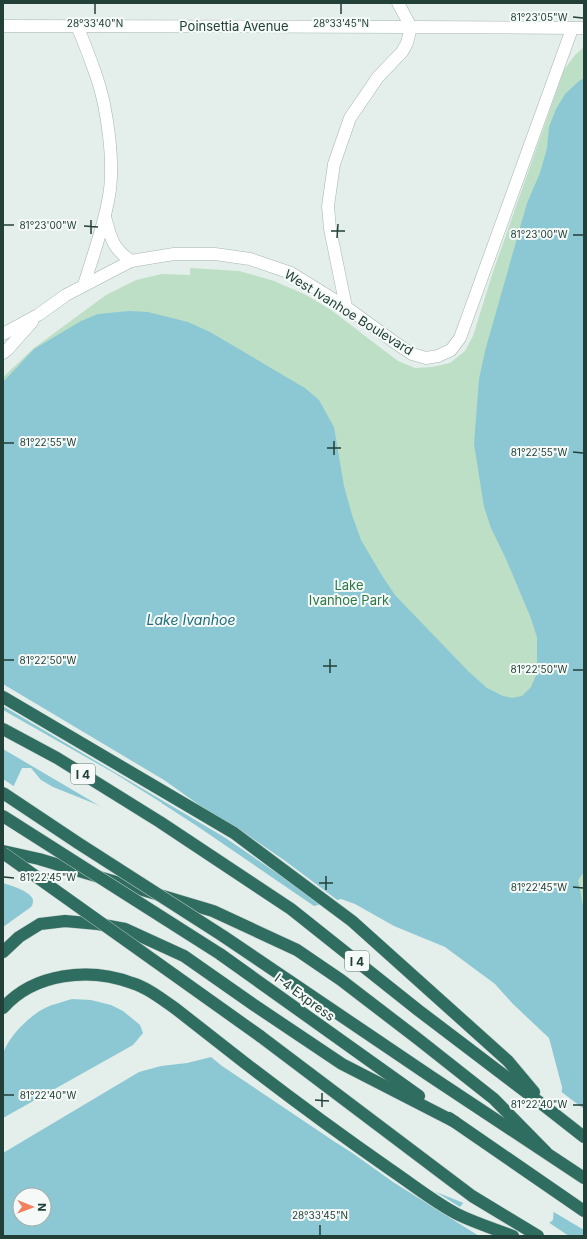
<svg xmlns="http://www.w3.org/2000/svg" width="587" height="1239" font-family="Inter,sans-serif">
<rect width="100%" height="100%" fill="#e4eeea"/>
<polygon fill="#bddfc6" points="584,47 584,1018 3,649 3,377 34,348 106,295 136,280 162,274 190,275 190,268 239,271 274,281 306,295 331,310 398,361 415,368 432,367 450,363 465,351 473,336 493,272 564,70 575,55"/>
<g fill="#8cc8d3" fill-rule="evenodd">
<path d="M584,78v794l-6,8 6,31v325h-581v-83l136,-81 22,-6 26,-3 24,-6 11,9 113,76 43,27 131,52 38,4 6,-5 9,-133 -13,-49 -36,-34 -18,-20 -50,-37 -51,-21 -39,-22 -14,-5 -27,7 -117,-80 -34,-22 -18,-3h-26l-16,6 -50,-20 -12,-7 -10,-12h-9l-19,41v-427l31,-33 47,-28 17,-7 31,-3 19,1 40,10 22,10 95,56 14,12 15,27 10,59 8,29 9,25 20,34 14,21 73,76 19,17 16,8 9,2 10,-2 9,-9 6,-14v-36l-7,-21 -24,-57 -15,-31 -7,-21 -10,-63 5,-65 6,-28 42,-148 13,-30 7,-25 2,-21 7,-18 9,-15 14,-13zM20,1195h24v24h-24z"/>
<path d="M3,883c7,2 30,9 30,18 0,2 -1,5 -2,6l-28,20z"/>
<path d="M72,999l19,1 20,5 12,6 17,14 3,8 -10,12 -130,73v-64c5,-17 26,-38 42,-46 8,-4 18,-6 27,-9z"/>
</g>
<g fill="#e4eeea">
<polygon points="3,684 164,780 202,807 243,832 284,860 340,902 322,906 284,878 224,837 3,706"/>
<polygon points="3,710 114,773 162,803 161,806 144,803 120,803 105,809 3,749"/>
<polygon points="3,779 15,787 5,810 3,811"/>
<polygon points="559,1090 584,1109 584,1230 552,1211"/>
<polygon points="316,1127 379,1168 431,1189 460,1207 464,1202 509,1220 535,1223 547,1223 548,1222 569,1236 479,1236 393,1182"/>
</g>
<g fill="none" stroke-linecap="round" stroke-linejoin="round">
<g stroke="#a6b6b1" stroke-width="13">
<g id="minor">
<polyline points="3,26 411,27 584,28"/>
<path d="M77,26c7,16 13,32 19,49 11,31 19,88 13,121 -5,30 -16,59 -25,89"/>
<path d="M105,217c6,21 7,31 26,44"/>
<polyline points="346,307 330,229 328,206 334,164 350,118 378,77 402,52 407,43 411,27 398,3"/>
<polyline points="3,334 38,315 66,295 131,261 174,254 215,254 250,259 291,273 346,307 397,344 412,354 426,358 438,356 451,350 460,338 572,29"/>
<polyline points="3,353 7,350 32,322"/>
</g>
</g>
<g stroke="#c1cac7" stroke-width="13">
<g id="highway">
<polyline points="3,697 234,833 352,921 508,1061 534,1092"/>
<polyline points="3,729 57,758 160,822 291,909 418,1010 547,1108 584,1137"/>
<polyline points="3,851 39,859 213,911 297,950 341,980 418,1039 494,1099 546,1152"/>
<polyline points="223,936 430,1076 584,1178"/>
<polyline points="3,952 19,937 40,924 65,921 98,924 125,929 184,956 254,1005 342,1064 455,1122"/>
<polyline points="220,954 419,1096"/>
<path d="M3,1008c31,-35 86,-41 129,-25 16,5 30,16 44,26 23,18 46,36 69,54 48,37 97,73 146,107 22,15 43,32 66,44 18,9 38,15 56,22"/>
<polyline points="260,1036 472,1196 538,1236"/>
<polyline points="449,1118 584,1211"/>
</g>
</g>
<use href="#minor" stroke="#fff" stroke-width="12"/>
<use href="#highway" stroke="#2e6d60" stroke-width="12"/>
<g stroke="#c1cac7" stroke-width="13" stroke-linecap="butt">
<g id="highway-bridge">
<polyline points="3,793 78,843 223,936"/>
<polyline points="3,816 220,954"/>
<polyline points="3,853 260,1036"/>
</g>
</g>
<use href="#highway-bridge" stroke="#2e6d60" stroke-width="12"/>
</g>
<path fill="none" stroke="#234038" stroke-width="1.5" d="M95,14v-10M341,14v-10M573,17l10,1M4,225h10M84,226l14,1M331,231h14M91,234v-14M573,235h10M337,238l1,-14M4,443h10M327,448h14M573,452l10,1M334,455v-14M4,660h10M323,666h14M573,670h10M330,673v-14M4,877l10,1M319,883h14M573,887l10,1M326,890v-14M4,1095h10M315,1100l14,1M573,1105h10M322,1107v-14M320,1235v-10"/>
<g text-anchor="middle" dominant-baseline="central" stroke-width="4" stroke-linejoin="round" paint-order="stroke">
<g fill="#f5faf8" stroke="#627872" stroke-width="1">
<rect x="71" y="764" width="24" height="20" rx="3"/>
<rect x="345" y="951" width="24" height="20" rx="3"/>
</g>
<g font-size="12" font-weight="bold" fill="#234038">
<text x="83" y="774">I 4</text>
<text x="357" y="961">I 4</text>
</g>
<g font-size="13" fill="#234038" stroke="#f5faf8">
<text x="234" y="26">Poinsettia Avenue</text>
<text transform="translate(349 312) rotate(32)">West Ivanhoe Boulevard</text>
<text transform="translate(305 997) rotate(36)">I-4 Express</text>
</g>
<g font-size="13" fill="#2c7849" stroke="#f5faf8">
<text x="349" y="585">Lake<tspan x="349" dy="15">Ivanhoe Park</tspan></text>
</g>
<g font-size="14" font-style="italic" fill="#1c6e7e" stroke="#f5faf8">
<text x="191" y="619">Lake Ivanhoe</text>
</g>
</g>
<g font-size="10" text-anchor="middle" fill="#234038" stroke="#f5faf8" stroke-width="4" stroke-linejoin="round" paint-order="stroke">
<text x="539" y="21">81°23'05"W</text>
<text x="95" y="27">28°33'40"N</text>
<text x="341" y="27">28°33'45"N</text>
<text x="48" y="229">81°23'00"W</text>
<text x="539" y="238">81°23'00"W</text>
<text x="48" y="446">81°22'55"W</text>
<text x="539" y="456">81°22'55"W</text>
<text x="48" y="664">81°22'50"W</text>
<text x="539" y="673">81°22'50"W</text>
<text x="48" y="881">81°22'45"W</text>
<text x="539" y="891">81°22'45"W</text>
<text x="48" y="1099">81°22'40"W</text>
<text x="539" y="1108">81°22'40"W</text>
<text x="320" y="1219">28°33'45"N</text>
</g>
<rect width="587" height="1239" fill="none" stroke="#234038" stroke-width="8"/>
<g transform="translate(32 1207) rotate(91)"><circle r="19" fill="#f5faf8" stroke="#a1b0ab"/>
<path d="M0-3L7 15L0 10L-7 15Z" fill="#f4815d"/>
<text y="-6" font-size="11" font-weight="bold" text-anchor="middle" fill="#234038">N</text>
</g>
</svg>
